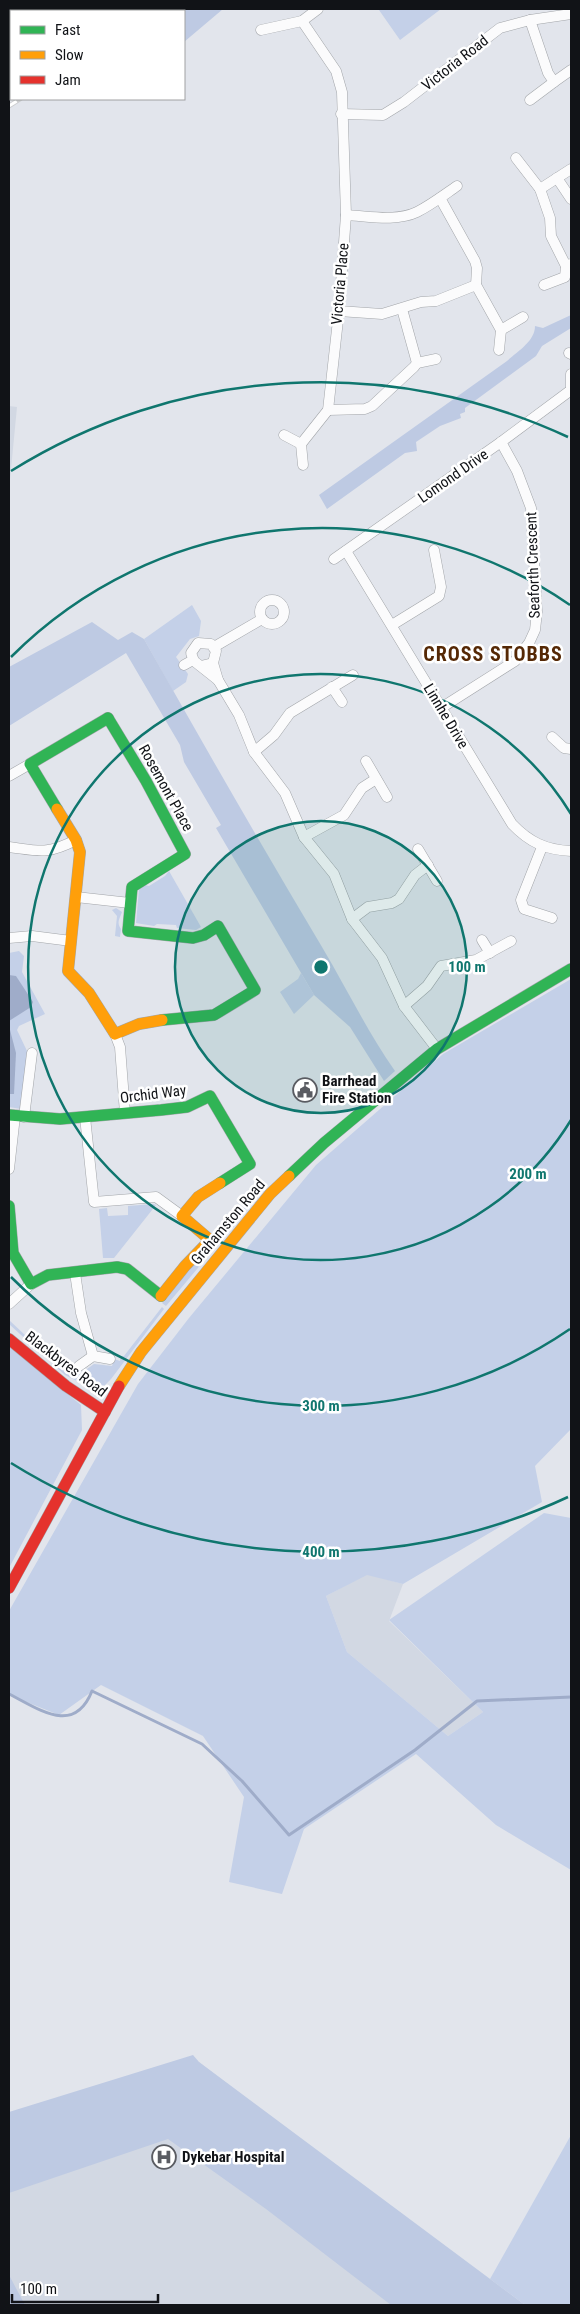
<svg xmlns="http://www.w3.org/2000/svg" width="580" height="2314" font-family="'Roboto Condensed',sans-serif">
<rect width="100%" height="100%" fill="#e2e5ec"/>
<g fill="#d2d8e3">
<polygon points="9,9 105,9 106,11 11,11 11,79 9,80"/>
<polygon points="9,406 17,407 9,490"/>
<polygon points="367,1574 403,1584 389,1621 483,1712 448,1736 347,1652 326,1596"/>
<polygon points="199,2062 512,2305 9,2305 9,2118"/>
</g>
<g fill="#c4d0e8">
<polygon points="374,9 441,9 400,40 379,10"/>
<polygon points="192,605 201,621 199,636 190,639 176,657 188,674 186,682 173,691 144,639"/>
<polygon points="169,871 201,927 196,930 177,928 176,925 157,924 154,926 136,923 139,889 145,885 149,886 165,876"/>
<path d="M116,908l6,4c-2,6 -6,10 -1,17l-1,8 -5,-1 2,-20 -5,-6z"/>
<polygon points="19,951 24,956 22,972 45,1014 19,1026 17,1030 27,1051 21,1109 9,1107 9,953"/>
<polygon points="301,973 314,995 294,1014 280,992 298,979"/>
<polygon points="571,979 571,1429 535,1466 542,1502 403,1584 367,1575 326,1596 347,1652 448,1736 483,1712 389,1620 544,1513 571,1518 571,1870 496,1825 416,1754 304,1829 282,1894 229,1882 244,1797 203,1736 101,1685 59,1715 9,1695 9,1611 138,1384 189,1318 316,1165 443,1054"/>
<polygon points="258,1191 260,1192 222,1238 221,1237"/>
<polygon points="153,1204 156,1205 114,1258 103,1258 99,1209 107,1208 108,1216 128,1215 128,1206"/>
<polygon points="215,1239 218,1244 166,1306 162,1303"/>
<polygon points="162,1307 164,1309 111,1379 105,1385 93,1389 65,1375 9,1324 9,1320 60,1368 67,1361 80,1374 94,1364 112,1366 114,1359 120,1361 121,1356 124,1356"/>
<polygon points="9,1346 81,1405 82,1430 9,1568"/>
<polygon points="571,2135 571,2305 525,2305 490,2279"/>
</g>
<g fill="#becae3">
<polygon points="170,9 223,9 184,42 184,11 166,11"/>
<path d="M571,315v13l-29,18 -6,10 -71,52v4l-5,2 1,4 -21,8 -24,16 1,9 -12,2 -78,56 -8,-14 188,-134c11,-10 28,-20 28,-35l8,2z"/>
<path d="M92,622l26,18 14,-8 12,7c58,103 117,206 178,308 25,42 45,84 73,124l-11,10 -34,-54 -36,-32 -98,-167 5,-3 -37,-63 -4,-17 -54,-92 -117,73v-59z"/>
<polygon points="193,2055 199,2062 525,2305 391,2305 266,2209 168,2139 9,2193 9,2112"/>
<polygon points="9,2275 25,2305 9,2305"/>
</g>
<g fill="#9facc9">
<polygon points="9,975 16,976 33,1002 31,1007 9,1021"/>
<polygon points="9,1026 16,1053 14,1094 9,1094"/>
</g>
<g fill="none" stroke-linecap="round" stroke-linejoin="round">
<path stroke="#9facc9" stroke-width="3" d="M9,1694c30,15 65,42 83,-3l110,53 40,37 47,54 126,-85 62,-49 94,-4"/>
<g stroke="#a2a5a9" stroke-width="11">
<g id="street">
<polyline points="530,20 548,73 554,82 530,100"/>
<polyline points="302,21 318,9"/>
<polyline points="261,30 302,21 336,71 342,92 346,215 339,311 328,410 301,444 284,435"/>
<polyline points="554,82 571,70"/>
<polyline points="341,114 383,115 404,102 500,28 530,20 571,14"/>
<polyline points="516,158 540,189"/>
<polyline points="571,169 540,189 550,218 551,236 566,266 571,264"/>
<polyline points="557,178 571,199"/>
<polyline points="440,198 475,261 477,268 476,285 501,330 499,350"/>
<path d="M346,215c22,1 50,7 71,-3 14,-7 27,-17 40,-26"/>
<polyline points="544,285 565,277 566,266"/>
<polyline points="339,311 382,314 421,302 436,301 476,285"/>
<polyline points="501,330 523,317"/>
<polyline points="569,353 571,354"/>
<polyline points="417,363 436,359"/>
<polyline points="571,374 571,389"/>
<polyline points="328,410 365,409 372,406 414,367 417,363 402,309"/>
<polyline points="301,444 303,465"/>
<path d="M346,551l166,273c17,18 34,26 59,27"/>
<polyline points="334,559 501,442 571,390"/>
<circle cx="272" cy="612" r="12"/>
<polyline points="392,625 439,596 441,587 434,550"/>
<polyline points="214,647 262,619"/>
<polyline points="184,665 193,660"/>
<polyline points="201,666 213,663 216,651 211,644 198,643 191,653 194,661 218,680 213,663"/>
<polyline points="218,680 239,715 254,752 285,793 304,837 334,874 352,919 382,958 404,1006 437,1049"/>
<polyline points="332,687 342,702"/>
<polyline points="441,708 515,661 529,643 535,630 537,612 531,508 517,471 501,442"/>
<polyline points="552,737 564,748 571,749"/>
<polyline points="254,752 274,735 290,713 353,675"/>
<polyline points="366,761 387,797"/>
<polyline points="9,776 30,764"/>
<polyline points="304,837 344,815 362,788 376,779"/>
<path d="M9,847c31,4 37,8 67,-7"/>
<polyline points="542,847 521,900 524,909 552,918"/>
<polyline points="418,849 437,881"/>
<polyline points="76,897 130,903"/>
<polyline points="352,919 368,907 392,903 399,899 415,875 428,865"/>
<polyline points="9,938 32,936 71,941"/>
<polyline points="482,940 490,953"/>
<polyline points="404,1006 427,986 441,966 476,960 511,941"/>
<polyline points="115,1034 120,1047 125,1113"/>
<polyline points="24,1117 32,1053"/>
<polyline points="85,1117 94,1202 156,1197 182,1216"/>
<polyline points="9,1169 15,1116"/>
<polyline points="75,1273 81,1313 93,1356"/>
<polyline points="9,1304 31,1284"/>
<polyline points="79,1366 93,1356 110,1359"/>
</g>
</g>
<g stroke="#a2a5a9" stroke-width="12">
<g id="fast">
<polyline points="108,718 146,781 185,854 132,887 128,931 193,938 204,935 218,926 255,990 214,1015 162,1020"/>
<polyline points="57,809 30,764 108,718"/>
<polyline points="9,1115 60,1119 161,1110 187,1107 210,1096 250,1164 220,1183"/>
<polyline points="289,1176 324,1143 437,1049 571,969"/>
<polyline points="9,1206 13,1253 31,1284 48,1275 117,1267 127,1269 161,1296"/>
</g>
</g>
<g stroke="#a2a5a9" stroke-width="12">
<g id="slow">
<polyline points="57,809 76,840 80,852 68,971 89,993 115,1034 139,1024 162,1020"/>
<polyline points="161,1296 185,1266 210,1240 182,1216 198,1197 220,1183"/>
<polyline points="119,1386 141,1352 270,1194 289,1176"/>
</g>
</g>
<g stroke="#a2a5a9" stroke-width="12">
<g id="jam">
<polyline points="9,1339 66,1386 105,1412"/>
<polyline points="9,1588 119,1386"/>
</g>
</g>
<use href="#street" stroke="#fbfbfc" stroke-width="10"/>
<use href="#fast" stroke="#30b455" stroke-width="11"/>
<use href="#slow" stroke="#ff9f0a" stroke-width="11"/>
<use href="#jam" stroke="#e5322d" stroke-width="11"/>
<g stroke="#cbccce" stroke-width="5">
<g id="rail">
<polyline points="159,11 163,9"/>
<polyline points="9,106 20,99"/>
</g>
</g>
<use href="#rail" stroke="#fff" stroke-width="3" stroke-dasharray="9" stroke-linecap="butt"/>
</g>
<circle cx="321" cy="967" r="146" fill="#0f766e" fill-opacity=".12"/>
<g fill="none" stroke="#0f766e" stroke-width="2.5">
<circle cx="321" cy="967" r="146"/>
<path d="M571 1120A293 293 0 1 1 571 814"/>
<path d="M570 1329A439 439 0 0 1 11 1277M11 657A439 439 0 0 1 570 605"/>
<path d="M568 1497A585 585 0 0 1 11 1463M11 471A585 585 0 0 1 568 437"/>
</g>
<defs>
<g id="civic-ring" transform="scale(1.25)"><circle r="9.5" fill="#fff" stroke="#5a5c62" stroke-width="1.5"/><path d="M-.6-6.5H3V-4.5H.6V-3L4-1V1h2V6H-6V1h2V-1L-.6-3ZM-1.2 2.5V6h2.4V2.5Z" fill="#5a5c62"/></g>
<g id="hospital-ring" transform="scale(1.25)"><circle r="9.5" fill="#fff" stroke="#5a5c62" stroke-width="1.5"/><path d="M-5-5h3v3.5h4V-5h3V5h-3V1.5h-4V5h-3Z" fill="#5a5c62"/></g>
</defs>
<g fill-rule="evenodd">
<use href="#civic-ring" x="305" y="1090"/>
<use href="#hospital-ring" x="164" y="2157"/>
</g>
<g text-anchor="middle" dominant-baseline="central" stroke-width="5" stroke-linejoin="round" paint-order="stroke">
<g font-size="15" fill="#111317" stroke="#fff">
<text transform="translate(455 63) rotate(-38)">Victoria Road</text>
<text transform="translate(340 284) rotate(-85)">Victoria Place</text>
<text transform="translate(453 476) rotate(-35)">Lomond Drive</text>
<text transform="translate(533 565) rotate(-92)">Seaforth Crescent</text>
<text transform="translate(446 716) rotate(59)">Linnhe Drive</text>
<text transform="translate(166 788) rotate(61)">Rosemont Place</text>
<text transform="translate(153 1094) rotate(-7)">Orchid Way</text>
<text transform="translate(228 1222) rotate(-50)">Grahamston Road</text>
<text transform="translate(66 1364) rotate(37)">Blackbyres Road</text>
</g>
<g font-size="15" font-weight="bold" fill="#111317" stroke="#fff" text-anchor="start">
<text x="322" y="1081">Barrhead<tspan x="322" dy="17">Fire Station</tspan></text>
<text x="182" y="2157">Dykebar Hospital</text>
</g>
<g font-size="20" font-weight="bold" letter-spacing="1" fill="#552805" stroke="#fff">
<text x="493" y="654">CROSS STOBBS</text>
</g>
</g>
<circle cx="321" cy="967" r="8" fill="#0f766e" stroke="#fff" stroke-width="2.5"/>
<g font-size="15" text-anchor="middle" font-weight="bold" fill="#0f766e" stroke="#fff" stroke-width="5" stroke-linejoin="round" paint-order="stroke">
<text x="467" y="972">100 m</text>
<text x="528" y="1179">200 m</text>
<text x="321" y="1411">300 m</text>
<text x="321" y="1557">400 m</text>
</g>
<rect width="580" height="2314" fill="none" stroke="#111317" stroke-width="20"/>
<rect x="10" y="10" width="175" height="90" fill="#ffffff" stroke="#a0a1a2"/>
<rect x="20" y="26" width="25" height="8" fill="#30b455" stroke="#a0a1a2"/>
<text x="55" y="35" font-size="15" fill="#111317">Fast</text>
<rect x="20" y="51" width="25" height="8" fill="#ff9f0a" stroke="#a0a1a2"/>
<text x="55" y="60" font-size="15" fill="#111317">Slow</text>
<rect x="20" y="76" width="25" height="8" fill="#e5322d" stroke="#a0a1a2"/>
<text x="55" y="85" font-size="15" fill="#111317">Jam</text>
<path d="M12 2294v8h146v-8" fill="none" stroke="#111317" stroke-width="2.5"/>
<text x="20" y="2294" font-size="15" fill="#111317" stroke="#ffffff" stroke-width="4" paint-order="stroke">100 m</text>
</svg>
